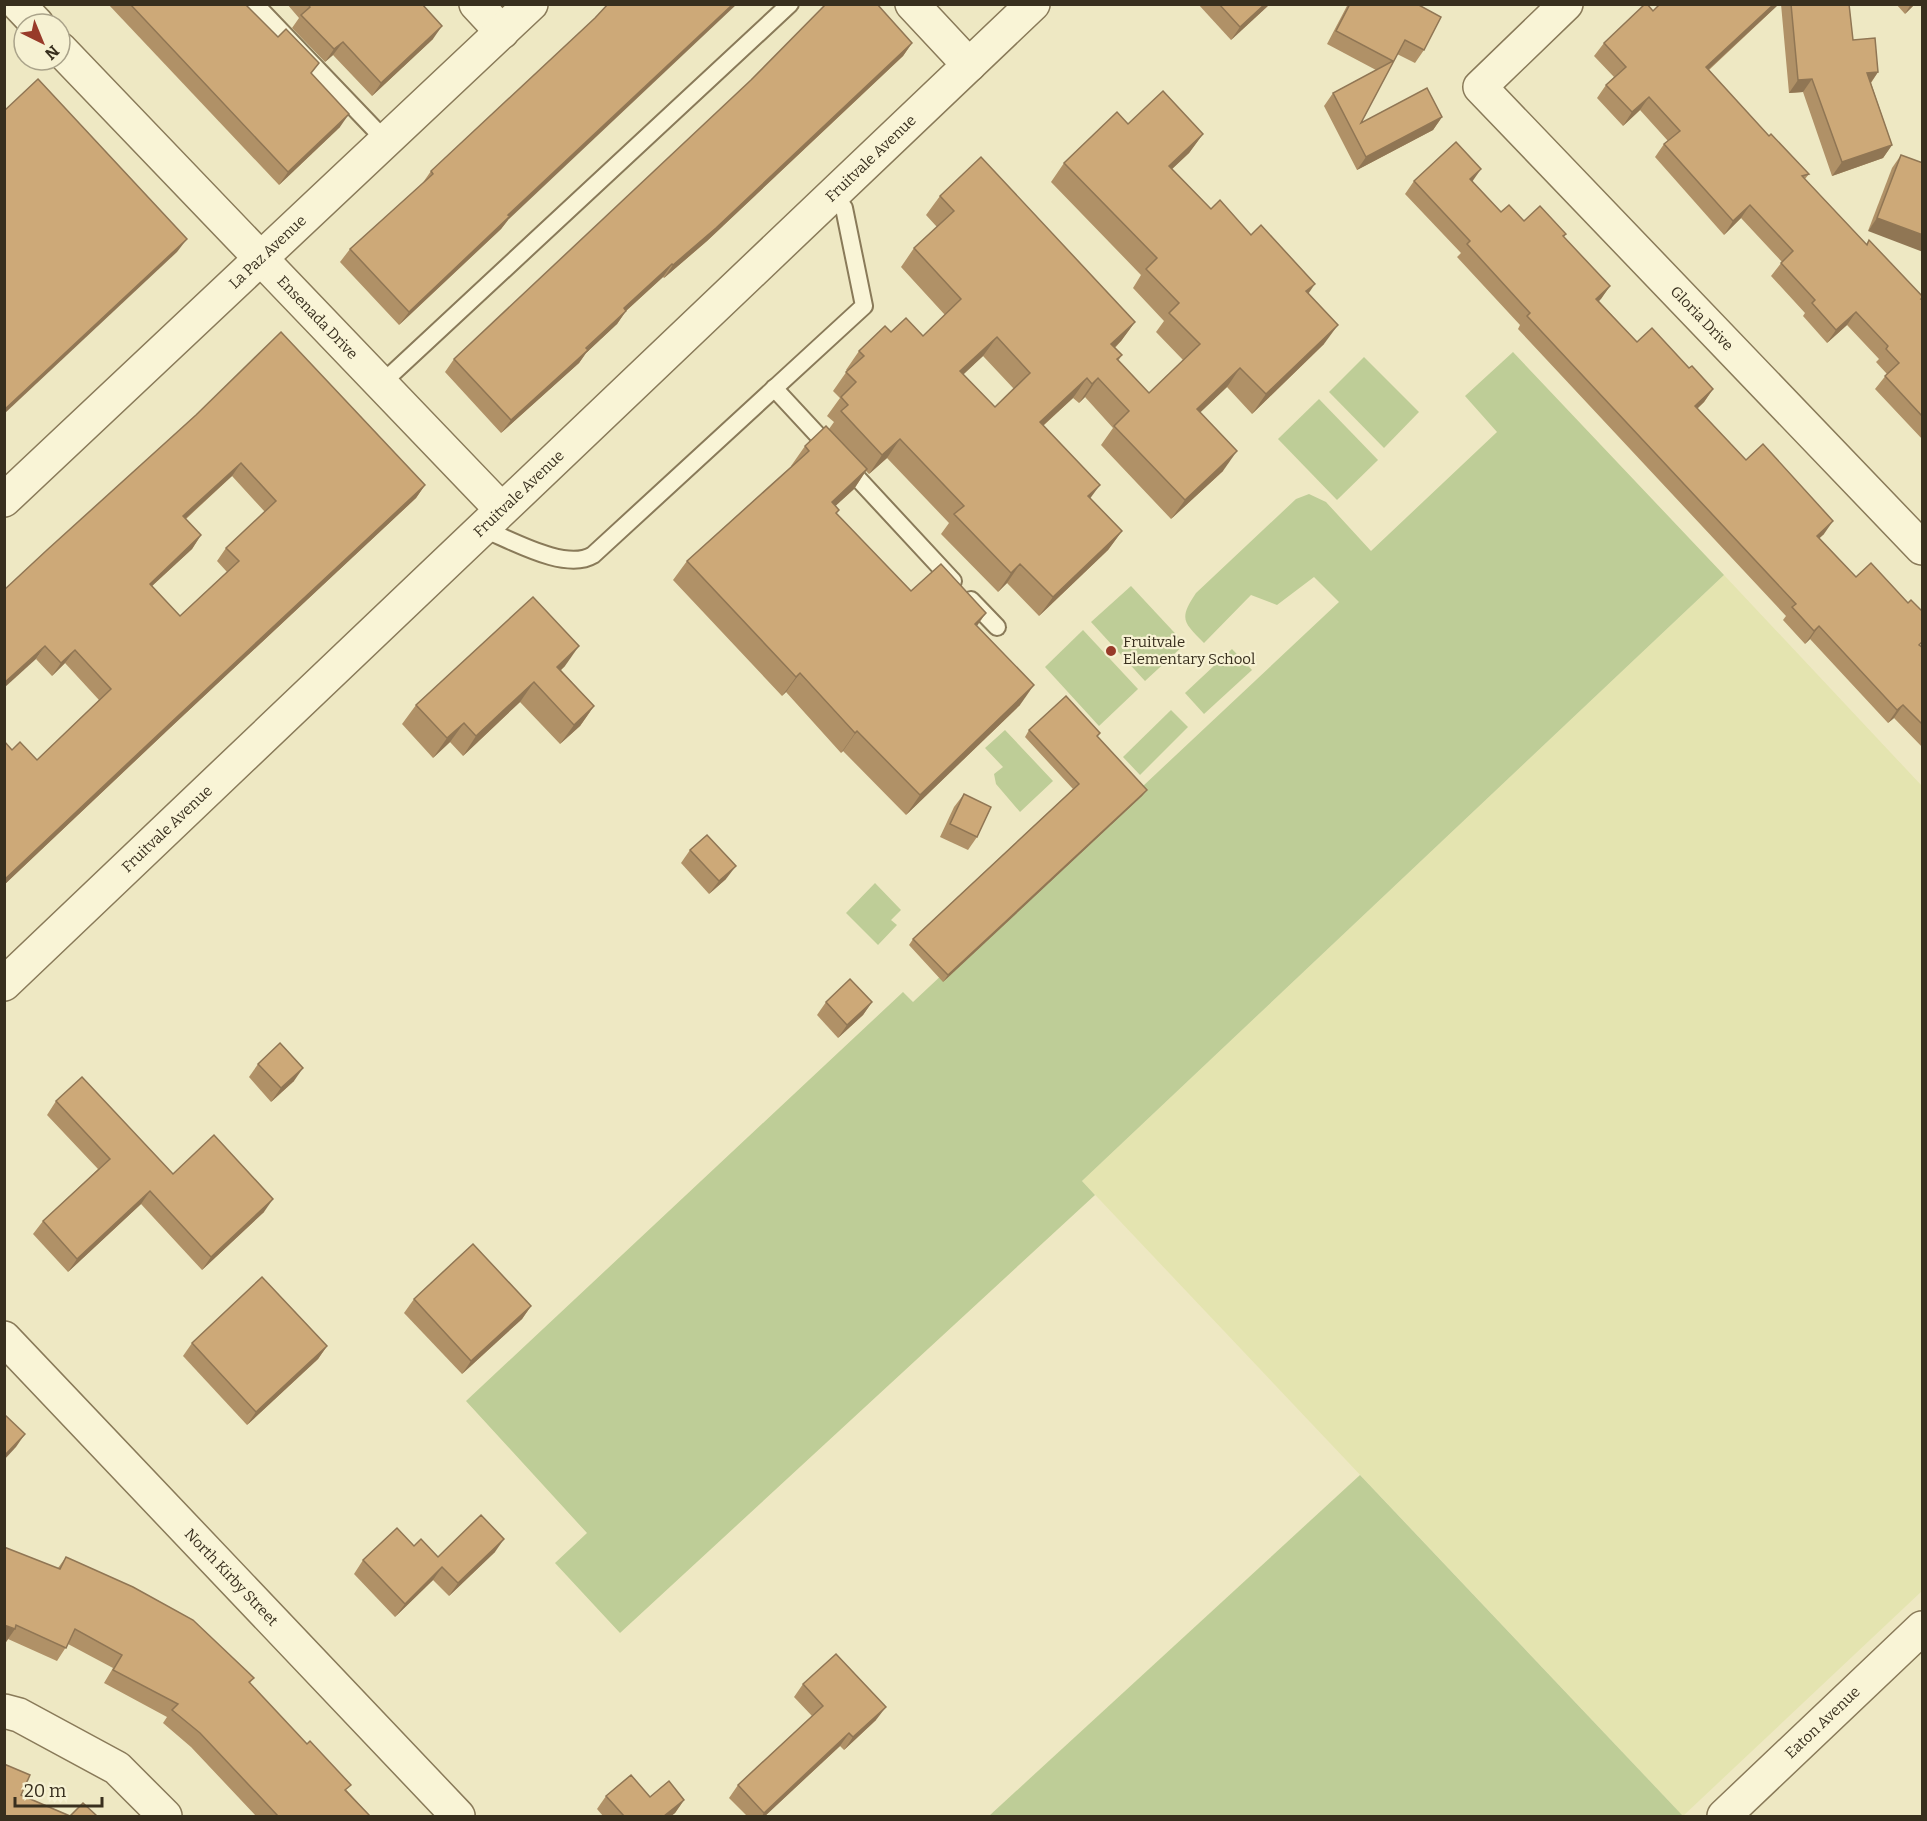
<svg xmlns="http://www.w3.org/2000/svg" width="1927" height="1821" font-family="Bitter,serif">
<rect width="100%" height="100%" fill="#eee8c3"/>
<polygon fill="#e4e4b0" points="1724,575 1922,786 1922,1591 1683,1816 1082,1181"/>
<g fill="#becd97">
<path d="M1513,352l211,223 -642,606 13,14 -475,438 -65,-70 32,-30 -121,-132 437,-409 10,10 426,-400 -25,-25 -37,28 -26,-10 -47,48c-20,-21 -26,-23 -8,-50l100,-94 13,-5 17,8 45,49 126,-119 -32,-36z"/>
<polygon points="1364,357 1419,412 1384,448 1329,392"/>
<polygon points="1319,399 1378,460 1337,500 1278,439"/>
<polygon points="1131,586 1185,644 1145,681 1091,622"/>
<polygon points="1083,630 1138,689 1099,726 1045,667"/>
<polygon points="1232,649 1252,670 1204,714 1185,693"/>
<polygon points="1171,710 1188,727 1140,775 1123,757"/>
<polygon points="1005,730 1053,781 1020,812 996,784 994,774 1003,767 985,748"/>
<polygon points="875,883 901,910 891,920 897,925 878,945 846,913"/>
<polygon points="1360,1475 1683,1816 989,1816"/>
</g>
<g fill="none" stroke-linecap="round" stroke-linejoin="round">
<g stroke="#897a59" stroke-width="20">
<g id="service">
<polyline points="255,4 386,141"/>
<polyline points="381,384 790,4"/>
<polyline points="774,388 953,581"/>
<path d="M481,528c29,11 84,44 112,27l271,-249 -20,-98 -11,-14"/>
<polyline points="971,600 997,627"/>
</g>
</g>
<g stroke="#897a59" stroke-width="36">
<g id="minor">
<polyline points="18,4 37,24"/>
<polyline points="476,4 502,32"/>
<polyline points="912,4 969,65"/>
<path id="s1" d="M1566,4l-86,83 442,461"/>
<path id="s2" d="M60,49l441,460"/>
<path id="s3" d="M4,500l527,-496"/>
<path id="s4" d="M4,984l1029,-980"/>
<polyline points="4,1711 19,1715 117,1768 165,1816"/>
</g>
</g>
<g stroke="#897a59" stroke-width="36">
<g id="tertiary">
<path id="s5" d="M4,1338l454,478"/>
<path id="s6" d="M1724,1816l198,-188"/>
</g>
</g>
<use href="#service" stroke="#f9f4d6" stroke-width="16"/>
<use href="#minor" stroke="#f9f4d6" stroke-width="33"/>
<use href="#tertiary" stroke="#f9f4d6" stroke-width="33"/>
</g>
<g fill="#b09167" fill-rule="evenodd">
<polygon points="108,4 245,4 312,74 340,127 279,185"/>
<polygon points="287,4 422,4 433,39 372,96 333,55 325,62 292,28 299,18"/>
<polygon points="1198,4 1270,4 1231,40"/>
<polygon points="1348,4 1417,4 1424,50 1415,63 1397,54 1361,123 1442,117 1433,130 1357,170 1324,106 1333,93 1376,70 1327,44"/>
<polygon points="1660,4 1779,4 1709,70 1769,136 1809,174 1805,179 1866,244 1869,240 1923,300 1923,440 1875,389 1887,374 1876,362 1879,359 1847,325 1827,343 1803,316 1805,313 1771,276 1782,262 1741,218 1724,235 1655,157 1664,144 1668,141 1640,110 1623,126 1597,98 1606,85 1614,77 1594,56 1604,43 1653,11"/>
<polygon points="1781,4 1849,4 1853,40 1878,72 1871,83 1892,145 1883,158 1832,176 1803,92 1789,93"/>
<polygon points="1896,4 1915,4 1905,14"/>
<polygon points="912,43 903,56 707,241 664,278 663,277 626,311 617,324 586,353 579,363 501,433 445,372 454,359"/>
<path d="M1128,124l75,10 -14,19 -17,16 39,40 40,26 58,58 15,51 -72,70 -25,-27 -27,25 23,59 -52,48 -70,-74 12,-17 -28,-31 -6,6 -6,-5 -30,28 47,72 32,33 -14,19 -69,66 -32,-33 -9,9 -57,-58 8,-11 -62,-65 -18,16 -3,-3 -12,18 -19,17 4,4 -3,4 75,77 66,35 43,79 -114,110 -63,-64 -2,2 -55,-61 -4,4 -109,-116 14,-19 105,-95h-1l14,-20 24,-17 5,-7 -7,-6 13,-18 -7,-7 14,-20 -1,-1 13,-19 32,-19 32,4 22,-21 -44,-48 13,-19 23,-21 -11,-12 14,-19 195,126 -14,19 -6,7 7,7 -4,6 31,32 34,-33 -27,-28 8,-11 -31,-33 8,-13 -90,-93 13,-19zM983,356l31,33 -19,18 -32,-33z"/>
<polygon points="1901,155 1923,163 1868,231 1892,168"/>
<polygon points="431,171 508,220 501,229 399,325 340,262 350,249 422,184"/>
<polygon points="1414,181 1472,182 1501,212 1524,221 1566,234 1564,237 1610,286 1599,301 1637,342 1689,368 1713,389 1704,402 1697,409 1746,460 1824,534 1819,538 1923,648 1923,748 1894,718 1888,723 1810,639 1805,644 1783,620 1786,616 1518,329 1520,325 1457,257 1461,253 1405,194"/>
<path d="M196,415l229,70 -9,13 -245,229 -167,158v-144l8,9 25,10 62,-60 -34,-37 -13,13 -16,-17zM232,476l33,36 -39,36 -9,13 10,11 -47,44 -28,-30 40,-37 9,-14 -15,-16z"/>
<polygon points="565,666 561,670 594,706 580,726 560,744 520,702 463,756 450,742 433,758 402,724 416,705"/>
<polygon points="1029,730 1100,733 1097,737 1147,790 1142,796 943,982 909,945 913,939 1073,789 1025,737"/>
<polygon points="964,794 977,837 968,850 940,837 954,807"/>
<polygon points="690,850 726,879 709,894 681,863"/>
<polygon points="826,1002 872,1002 863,1015 838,1038 817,1015"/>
<polygon points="258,1064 294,1081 271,1102 249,1077"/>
<polygon points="56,1101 173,1174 264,1212 202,1270 141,1204 68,1272 33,1234 43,1221 98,1169 47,1115"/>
<polygon points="414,1299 531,1306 522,1319 462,1374 404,1313"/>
<polygon points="192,1343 327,1346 318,1359 247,1425 183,1356"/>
<polygon points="414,1546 438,1557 495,1552 449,1596 433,1580 395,1617 354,1574 363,1560"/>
<polygon points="66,1557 254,1678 250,1683 370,1816 256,1816 191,1747 163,1723 167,1717 104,1683 113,1668 68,1644 57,1661 8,1639 6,1642 4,1642"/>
<polygon points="803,1684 876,1720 844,1750 840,1746 765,1816 747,1816 729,1798 738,1785 812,1716 794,1697"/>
<polygon points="606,1796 650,1797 684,1800 675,1813 671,1816 603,1816 597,1809"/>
</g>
<g fill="#907654">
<polygon points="733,4 737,4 508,220 501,229 399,325 409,312 508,215"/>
<polygon points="1265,4 1270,4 1231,40 1240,27"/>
<polygon points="1774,4 1779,4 1697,80 1706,67"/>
<polygon points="1911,4 1915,4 1905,14"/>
<polygon points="442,26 433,39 372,96 381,83"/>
<polygon points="343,42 333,55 325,62 334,49"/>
<polygon points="912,43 903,56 707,241 664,278 673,265"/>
<polygon points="1878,72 1869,85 1867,73"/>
<polygon points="1812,79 1803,92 1789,93 1798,80"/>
<polygon points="1649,97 1640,110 1623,126 1632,112"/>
<polygon points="349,114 340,127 279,185 288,172"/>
<polygon points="1442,117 1433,130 1357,170 1366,157"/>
<polygon points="1203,134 1189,153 1155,185 1169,166"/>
<polygon points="1892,145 1883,158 1832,176 1842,162"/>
<polygon points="1481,169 1472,182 1470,179"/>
<polygon points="1750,205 1741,218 1724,235 1733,221"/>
<polygon points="1877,218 1923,235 1923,252 1868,231"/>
<polygon points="187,239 177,252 4,414 4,410"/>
<polygon points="672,264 663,277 615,321 624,308"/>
<polygon points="1315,284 1302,303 1306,291"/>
<polygon points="1610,286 1601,299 1587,312 1596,299"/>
<polygon points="626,311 617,324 586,353 579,363 501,433 511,420"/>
<polygon points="1856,312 1847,325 1827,343 1836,330"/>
<polygon points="1135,322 1121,341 1098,363 1111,344"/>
<polygon points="1338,325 1324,344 1252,414 1266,394"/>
<polygon points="997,337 983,356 947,390 960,371"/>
<polygon points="1240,368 1227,387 1184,428 1197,409"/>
<polygon points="1087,378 1073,398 1026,441 1040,422"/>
<polygon points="1098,378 1085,397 1079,403 1092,384"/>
<polygon points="1713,389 1704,402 1686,419 1695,406"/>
<polygon points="900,439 887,458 869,474 882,455"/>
<polygon points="1237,451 1223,471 1171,519 1185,500"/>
<polygon points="241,463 232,476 174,529 183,516"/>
<polygon points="867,469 854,489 818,522 832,502"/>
<polygon points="425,485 416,498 171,727 4,885 4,880 180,714"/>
<polygon points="1100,485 1086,504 1088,496"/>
<polygon points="1833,521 1824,534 1808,549 1817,536"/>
<polygon points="1122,531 1108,550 1039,616 1053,597"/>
<polygon points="201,535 192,549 140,597 150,584"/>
<polygon points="1020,564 1007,583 998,592 1011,573"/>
<polygon points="986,613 972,633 975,624"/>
<polygon points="1819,626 1810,639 1805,644 1814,631"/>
<polygon points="45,646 36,659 4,688 4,683"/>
<polygon points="579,646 565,666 544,686 557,667"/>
<polygon points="75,650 65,663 52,676 61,663"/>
<polygon points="800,673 786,692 782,696 796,677"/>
<polygon points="534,682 520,702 463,756 476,736"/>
<polygon points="1034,685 1020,705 906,815 920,795"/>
<polygon points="1903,705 1894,718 1888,723 1897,710"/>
<polygon points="594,706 580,726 560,744 574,725"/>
<polygon points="464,723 450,742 433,758 447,738"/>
<polygon points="857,731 843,751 841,753 855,733"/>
<polygon points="1147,790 1142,796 943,982 948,975"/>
<polygon points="736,866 726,879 709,894 719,881"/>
<polygon points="872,1002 863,1015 838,1038 847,1025"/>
<polygon points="303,1068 294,1081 271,1102 281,1088"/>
<polygon points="150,1191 141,1204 68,1272 77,1259"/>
<polygon points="273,1199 264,1212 202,1270 211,1257"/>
<polygon points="531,1306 522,1319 462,1374 471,1361"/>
<polygon points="327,1346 318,1359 247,1425 256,1412"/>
<polygon points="25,1434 16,1447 4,1460 4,1456"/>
<polygon points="504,1539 495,1552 449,1596 458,1583"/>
<polygon points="442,1567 433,1580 395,1617 405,1604"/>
<polygon points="4,1625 15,1629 6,1642 4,1642"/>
<polygon points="886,1707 876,1720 844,1750 853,1737"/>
<polygon points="849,1733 840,1746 765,1816 762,1816 764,1813"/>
<polygon points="684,1800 675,1813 671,1816 664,1816"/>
</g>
<g fill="#cda978" stroke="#907654" stroke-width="1.5" fill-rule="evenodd">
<polygon points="130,4 245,4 278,37 286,29 319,63 311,73 349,114 288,172"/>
<polygon points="308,4 422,4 442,26 381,83 343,42 334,49 301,15 310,7"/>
<polygon points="608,4 733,4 508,215 510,216 409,312 350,249 433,174 431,171 595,18"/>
<polygon points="826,4 877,4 912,43 716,228 673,265 672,264 624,308 626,311 586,348 588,350 511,420 454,359 751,80"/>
<polygon points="1219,4 1265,4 1240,27"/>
<polygon points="1350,4 1417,4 1441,17 1424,50 1405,40 1361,123 1427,88 1442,117 1366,157 1333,93 1393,61 1336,31"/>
<polygon points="1645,4 1647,4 1653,11 1660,4 1774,4 1706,67 1769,136 1771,134 1809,174 1802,176 1867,245 1869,240 1923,297 1921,299 1923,300 1923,417 1885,376 1899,363 1886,349 1888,346 1856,312 1836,330 1812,303 1815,300 1781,263 1793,251 1750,205 1733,221 1664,144 1680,131 1649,97 1632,112 1606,85 1626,67 1604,43"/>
<polygon points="1791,4 1849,4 1853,40 1875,38 1878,72 1867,73 1892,145 1842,162 1812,79 1798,80"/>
<polygon points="38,79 187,239 4,410 4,111"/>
<path d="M1163,91l40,43 -34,32 42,43 9,-9 31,35 10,-10 54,59 -9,7 32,34 -72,69 -26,-26 -43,41 40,42 -52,49 -71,-74 15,-15 -31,-33 -6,6 -5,-6 -47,44 60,63 -12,11 34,35 -69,66 -33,-33 -9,9 -57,-59 10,-8 -64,-67 -18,16 -41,-44 7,-6 -7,-8 15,-15 -10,-10 18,-16 -5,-5 26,-25 6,6 15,-14 17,18 38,-37 -47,-51 40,-37 -14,-15 41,-39 154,165 -24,22 11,11 -5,4 32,34 51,-49 -31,-31 10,-10 -33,-34 11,-11 -93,-95 53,-51 11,12zM997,337l33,36 -35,34 -35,-36z"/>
<polygon points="1456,142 1481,169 1470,179 1501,212 1509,205 1524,221 1540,206 1566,234 1563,236 1610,286 1596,299 1637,342 1652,328 1689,368 1692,366 1713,389 1695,406 1746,460 1763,444 1833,521 1817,536 1856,577 1871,563 1908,603 1911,600 1923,612 1923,641 1919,645 1923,648 1923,725 1903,705 1897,710 1819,626 1814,631 1792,607 1796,604 1527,316 1530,313 1467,244 1470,241 1414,181"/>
<polygon points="1901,155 1923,163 1923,235 1877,218"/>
<path d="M281,332l144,153 -245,229 -176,166v-139l8,9 8,-8 17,18 74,-71 -36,-39 -14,13 -16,-17 -41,37v-93l43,-40 149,-135zM241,463l35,38 -50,47 13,13 -59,55 -30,-32 51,-49 -18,-19z"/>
<polygon points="826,426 867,469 832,502 839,510 836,513 911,591 941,564 986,613 975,624 1034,685 920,795 857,731 855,733 800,673 796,677 687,561 809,451 805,446"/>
<polygon points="533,597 579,646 557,667 594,706 574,725 534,682 476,736 464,723 447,738 416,705"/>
<polygon points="1066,696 1100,733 1097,736 1147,790 948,975 913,939 1079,784 1029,730"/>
<polygon points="964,794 991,807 977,837 950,824"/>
<polygon points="707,835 736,866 719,881 690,850"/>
<polygon points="850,979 872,1002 847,1025 826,1002"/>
<polygon points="280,1043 303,1068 281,1088 258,1064"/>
<polygon points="82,1077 173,1174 214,1135 273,1199 211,1257 150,1191 77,1259 43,1221 110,1159 56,1101"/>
<polygon points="473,1244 531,1306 471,1361 414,1299"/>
<polygon points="262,1277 327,1346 256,1412 192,1343"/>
<polygon points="4,1414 25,1434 4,1456"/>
<polygon points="481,1515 504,1539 458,1583 442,1567 405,1604 363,1560 397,1528 414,1546 421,1539 438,1557"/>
<polygon points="4,1547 60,1569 66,1557 133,1587 193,1620 254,1678 249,1682 307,1744 310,1741 351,1785 345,1790 370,1816 278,1816 200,1733 172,1710 178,1704 113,1670 122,1655 75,1629 66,1648 16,1625 15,1629 4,1625"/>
<polygon points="836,1654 886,1707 853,1737 849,1733 764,1813 738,1785 823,1706 803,1684"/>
<polygon points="4,1764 30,1775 21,1795 70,1816 83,1803 97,1816 4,1816"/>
<polygon points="631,1775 650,1797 669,1781 684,1800 664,1816 624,1816 606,1796"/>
</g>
<circle fill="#983a29" stroke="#f6f1d2" stroke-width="2" cx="1111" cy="651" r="6"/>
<g text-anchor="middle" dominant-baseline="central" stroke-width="4.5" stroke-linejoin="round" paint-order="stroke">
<g font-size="15" fill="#382f1e" stroke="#f6f1d2">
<text stroke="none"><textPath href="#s4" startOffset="1197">Fruitvale Avenue</textPath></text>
<text stroke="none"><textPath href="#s3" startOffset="362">La Paz Avenue</textPath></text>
<text stroke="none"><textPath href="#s1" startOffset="440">Gloria Drive</textPath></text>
<text stroke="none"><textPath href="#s2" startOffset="372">Ensenada Drive</textPath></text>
<text stroke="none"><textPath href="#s4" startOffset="711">Fruitvale Avenue</textPath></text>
<text stroke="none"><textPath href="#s4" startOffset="225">Fruitvale Avenue</textPath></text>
<text stroke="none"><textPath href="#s5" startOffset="330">North Kirby Street</textPath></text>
<text stroke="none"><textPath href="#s6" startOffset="136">Eaton Avenue</textPath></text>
</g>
<g font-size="15" fill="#382f1e" stroke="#f6f1d2" text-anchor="start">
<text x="1123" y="642">Fruitvale<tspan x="1123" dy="17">Elementary School</tspan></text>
</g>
</g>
<rect width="1927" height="1821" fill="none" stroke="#382f1e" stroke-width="12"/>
<g transform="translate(42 42) rotate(137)"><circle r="28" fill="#f6f1d2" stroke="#aaa38a" stroke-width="1.5"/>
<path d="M0-4.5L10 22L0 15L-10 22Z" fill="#983a29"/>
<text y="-9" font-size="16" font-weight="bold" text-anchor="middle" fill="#382f1e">N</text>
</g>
<path d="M15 1797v9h87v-9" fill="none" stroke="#382f1e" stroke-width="3"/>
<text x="24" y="1797" font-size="18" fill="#382f1e" stroke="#f6f1d2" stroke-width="4.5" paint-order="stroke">20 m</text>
</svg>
